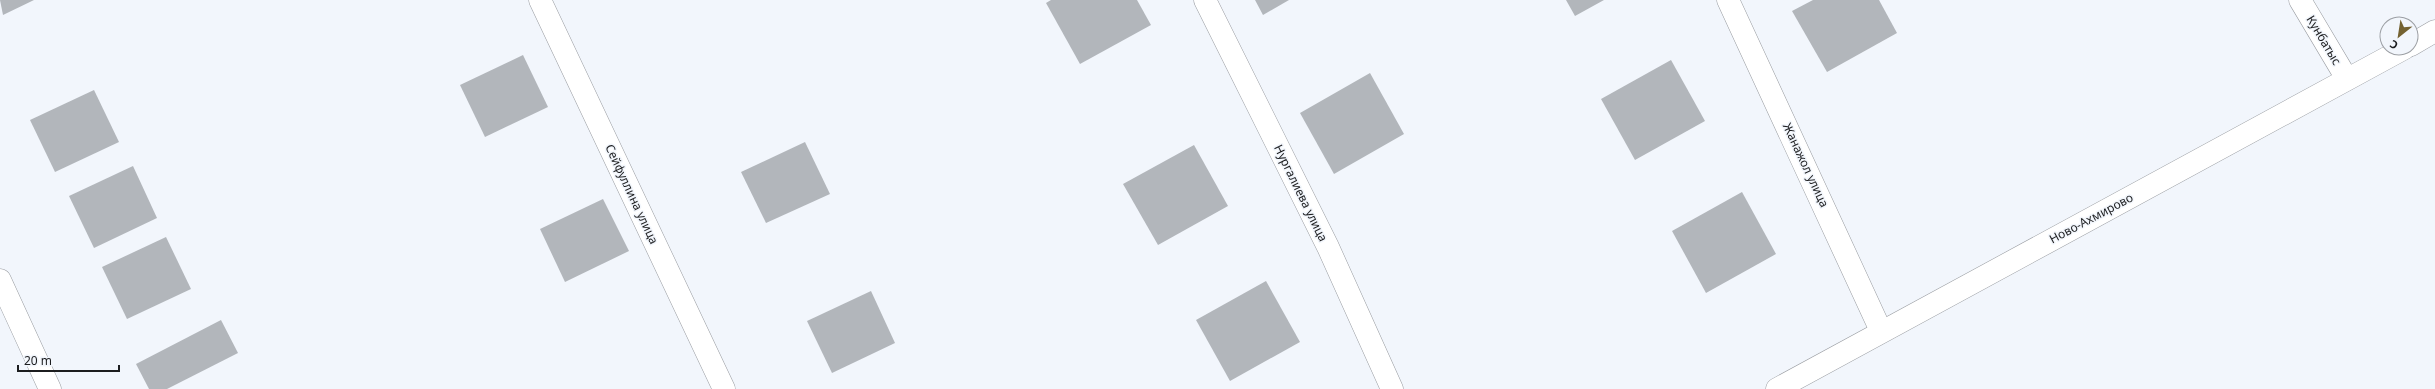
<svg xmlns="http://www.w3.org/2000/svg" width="2435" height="389" font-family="'Noto Sans',sans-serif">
<rect width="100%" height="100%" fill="#f2f6fc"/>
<g fill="#b2b6bb">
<polygon points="0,0 34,0 3,15"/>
<polygon points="1051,0 1137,0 1151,25 1080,64 1046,3"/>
<polygon points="1255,0 1289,0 1263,15"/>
<polygon points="1566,0 1604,0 1575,16"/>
<polygon points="1813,0 1879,0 1897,33 1827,72 1792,11"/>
<polygon points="523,55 548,107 485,137 460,85"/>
<polygon points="1671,60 1705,121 1635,160 1601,99"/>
<polygon points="1370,73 1404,134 1334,174 1300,113"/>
<polygon points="94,90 119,142 55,172 30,120"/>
<polygon points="805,142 830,194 766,223 741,172"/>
<polygon points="1194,145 1228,206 1158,245 1123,184"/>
<polygon points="133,166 157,218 94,248 69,196"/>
<polygon points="1742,192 1776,254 1706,293 1672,231"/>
<polygon points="603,199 629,251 565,282 540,229"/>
<polygon points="166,237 191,289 127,319 102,267"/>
<polygon points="1266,281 1300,342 1230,381 1196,320"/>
<polygon points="871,291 895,343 832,373 807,321"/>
<polygon points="221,320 238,353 167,389 149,389 136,364"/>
</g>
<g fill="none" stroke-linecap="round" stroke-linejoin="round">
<g stroke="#999ca1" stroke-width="23">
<g id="minor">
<polyline points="540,0 724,389"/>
<polyline points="1205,0 1328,247 1392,389"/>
<polyline points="1728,0 1881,331"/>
<polyline points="2300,0 2347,79"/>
<polyline points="2411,45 2435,31"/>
<polyline points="0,280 50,389"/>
<polyline points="1777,389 2405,48"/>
</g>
</g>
<use href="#minor" stroke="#fff" stroke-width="22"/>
</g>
<g text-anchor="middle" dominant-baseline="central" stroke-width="3" stroke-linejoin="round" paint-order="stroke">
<g font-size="12" fill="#1c1d1f" stroke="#f2f6fc">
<text transform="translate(2324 40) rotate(59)">Кунбатыс</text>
<text transform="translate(1806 165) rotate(65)">Жанажол улица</text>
<text transform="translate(1301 193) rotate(64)">Нургалиева улица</text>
<text transform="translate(632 194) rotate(65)">Сейфуллина улица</text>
<text transform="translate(2091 218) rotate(-28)">Ново-Ахмирово</text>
</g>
</g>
<g transform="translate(2399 36) rotate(210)"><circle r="19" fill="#f2f6fc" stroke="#9c9fa4"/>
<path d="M0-3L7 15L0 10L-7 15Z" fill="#746231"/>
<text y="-6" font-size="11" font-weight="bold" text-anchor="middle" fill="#1c1d1f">С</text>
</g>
<path d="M18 365v6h101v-6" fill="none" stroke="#1c1d1f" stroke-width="2"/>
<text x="24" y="365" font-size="12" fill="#1c1d1f" stroke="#f2f6fc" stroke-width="3" paint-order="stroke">20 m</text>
</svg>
